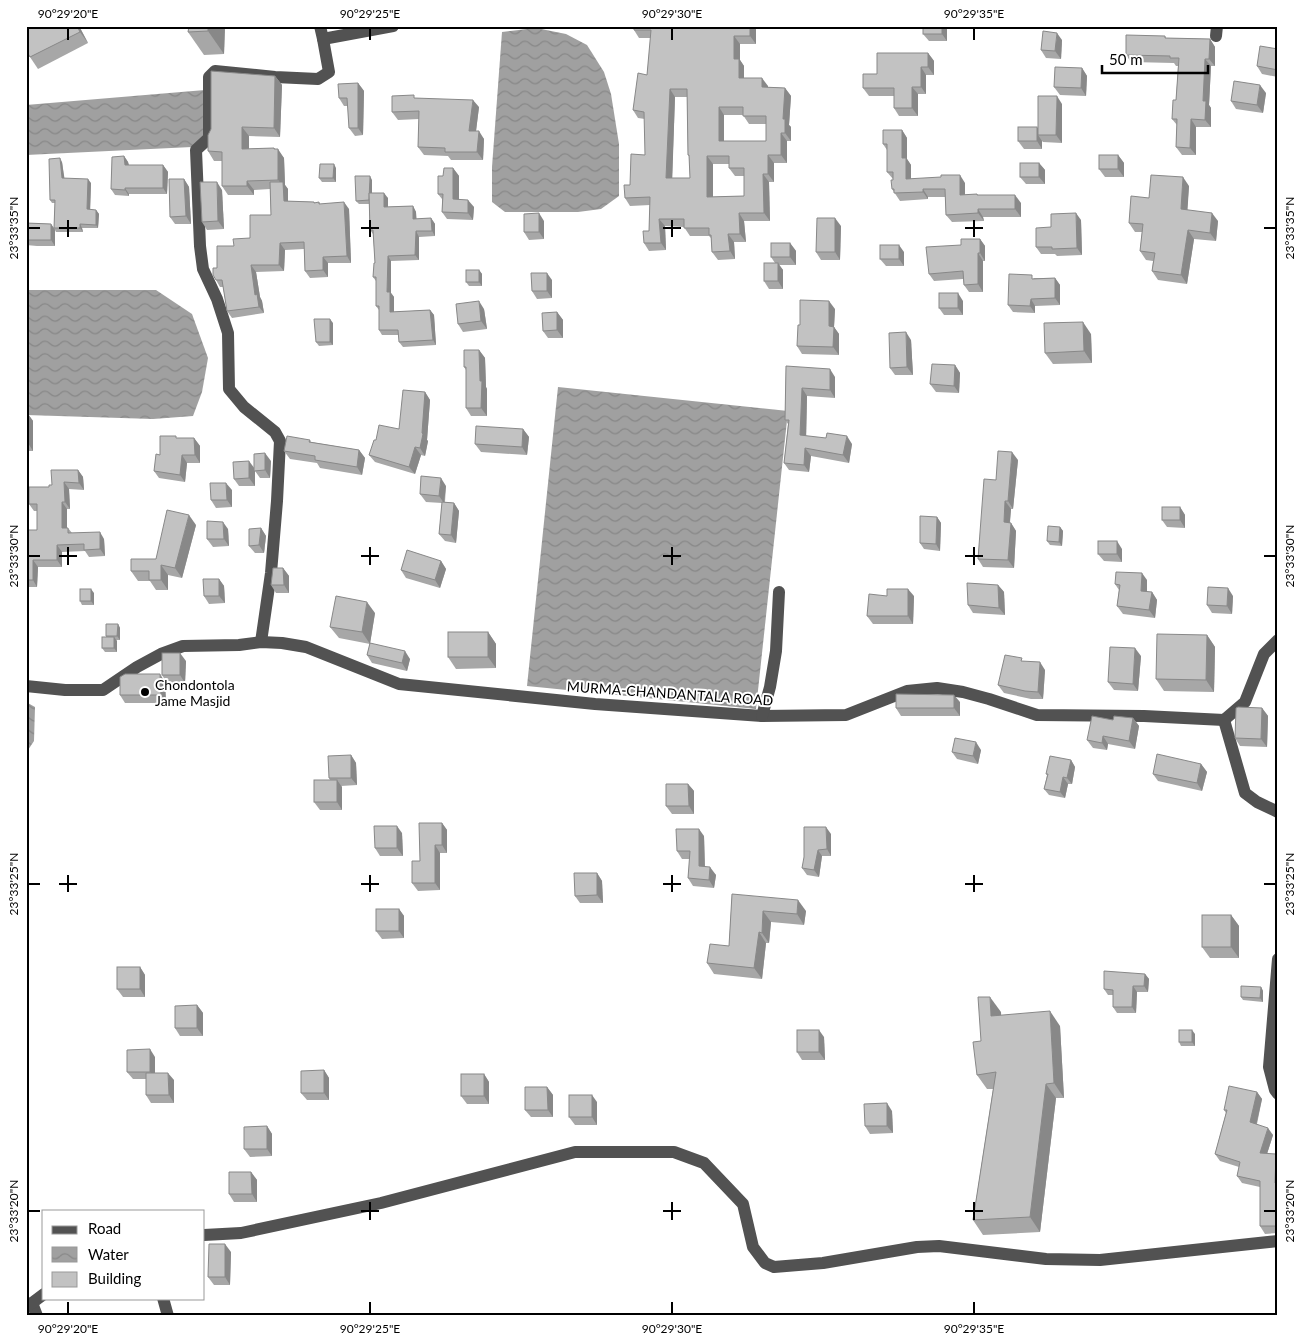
<svg xmlns="http://www.w3.org/2000/svg" width="1304" height="1342" font-family="Lato,sans-serif">
<defs>
<pattern id="water-waves" width="16" height="10" patternUnits="userSpaceOnUse" patternTransform="scale(1.25)"><rect width="16" height="10" fill="#a0a0a0"/><path d="M0 5q4-4 8 0t8 0" fill="none" stroke="#888"/></pattern>
</defs>
<rect width="100%" height="100%" fill="#fff"/>
<g fill="url(#water-waves)">
<polygon points="536,28 566,34 587,45 604,72 611,94 619,144 619,196 601,209 578,212 505,212 492,202 492,167 502,32"/>
<polygon points="205,90 204,137 192,147 26,155 26,105"/>
<polygon points="26,290 156,290 192,314 208,358 202,392 193,416 153,419 26,415"/>
<polygon points="558,387 788,411 756,709 527,686"/>
<polygon points="26,702 35,707 34,741 26,753"/>
</g>
<g fill="none" stroke-linecap="round" stroke-linejoin="round">
<g stroke="#525252" stroke-width="12">
<polyline points="320,26 323,39 393,26"/>
<polyline points="1216,36 1217,26"/>
<polyline points="261,642 271,573 277,501 280,441 275,432 244,407 229,389 228,333 217,299 203,269 200,246 196,150 209,138 209,77 215,71 275,77 318,79 329,72 323,39"/>
<polyline points="26,686 65,690 103,690 137,667 161,654 183,646 239,645 261,642 282,643 306,647 399,684 595,704 762,716 846,715 907,691 937,688 963,692 989,699 1037,715 1144,716 1224,720 1245,702 1264,654 1278,640"/>
<polyline points="762,716 770,687 776,651 779,592"/>
<polyline points="1224,720 1245,793 1257,802 1278,812"/>
<polyline points="1278,959 1269,1067 1275,1090 1278,1094"/>
<polyline points="204,1235 241,1233 381,1203 575,1152 674,1152 704,1163 743,1204 753,1247 765,1263 774,1267 823,1263 917,1247 939,1246 1046,1259 1100,1260 1278,1241"/>
<polyline points="163,1298 168,1316"/>
<polyline points="32,1303 37,1316"/>
<polyline points="26,1305 32,1303 44,1294"/>
</g>
</g>
<g fill="#a7a7a7" fill-rule="evenodd">
<polygon points="26,26 79,26 88,43 38,69 30,57"/>
<polygon points="189,26 225,26 224,54 204,55 188,32"/>
<path d="M610,26h144l2,3v15h-16v16l4,6v12l24,8v1l17,1 6,8 -2,29 2,2v14h-4v22h-13v19h-5l1,39h-26l2,21h-12l1,17 -17,1 -6,-8 -1,-14 -2,-2h-19l-6,-9 -19,-1 1,24 -17,1 -5,-8 5,-12 1,-26 -20,1 -5,-8 5,-13 15,-30v-36l-7,-1 -5,-8 14,-35 4,-37h-12l-5,-8v-2l-22,1zM675,97h12l1,58 1,1 1,22h-18zM724,115h19l6,9h17v17h-42zM713,164h16v4l6,8h9v20l-31,1z"/>
<polygon points="947,26 947,41 929,41 923,34"/>
<polygon points="1165,36 1166,38 1210,39 1215,47 1215,66 1211,66 1209,105 1211,108 1211,127 1196,127 1196,155 1182,155 1176,147 1177,125 1172,119 1176,100 1178,66 1176,66 1174,63 1131,62 1126,55"/>
<polygon points="1062,40 1061,59 1046,58 1041,50"/>
<polygon points="1278,49 1278,77 1262,74 1257,66"/>
<polygon points="928,53 934,61 934,75 926,75 926,94 918,94 918,116 899,116 894,108 894,96 869,96 863,88 877,74"/>
<polygon points="1082,68 1087,76 1086,96 1060,95 1054,87"/>
<polygon points="275,76 282,85 280,137 249,136 249,149 274,148 284,158 285,185 288,189 288,201 314,202 315,203 319,202 320,204 349,209 351,263 328,263 328,277 310,278 305,271 304,249 285,250 284,271 256,272 260,297 262,301 264,313 232,318 227,311 223,287 220,287 216,280 217,268 234,246 250,238 271,215 270,189 254,190 254,195 228,195 222,186 222,161 214,161 208,151"/>
<polygon points="358,83 364,91 363,135 355,136 349,128 348,106 344,106 339,98"/>
<polygon points="1266,93 1263,113 1236,109 1231,101"/>
<polygon points="416,98 479,107 476,131 484,139 483,160 451,160 448,156 424,155 418,147 419,119 398,120 392,112"/>
<polygon points="1062,104 1062,143 1043,142 1042,141 1042,149 1024,149 1018,141 1038,128"/>
<polygon points="902,130 907,138 907,159 911,165 911,179 965,183 965,195 977,194 978,195 1021,203 1021,217 983,217 984,221 952,222 946,215 945,197 928,197 928,199 900,201 892,189 893,179 887,172 887,150 883,144"/>
<polygon points="1118,155 1124,163 1124,177 1105,177 1099,169"/>
<polygon points="124,156 128,162 129,165 163,165 168,172 167,194 129,194 129,196 115,195 111,189"/>
<polygon points="62,162 64,178 91,183 90,210 96,210 99,214 98,228 82,228 83,232 56,232 55,230 55,246 37,246 26,245 26,223 51,224 54,228 55,203 52,203 50,200"/>
<polygon points="1039,163 1045,170 1045,184 1026,184 1020,177"/>
<polygon points="336,168 336,182 322,182 319,178"/>
<polygon points="453,168 459,176 459,199 474,207 473,220 447,219 442,212 442,199 438,194 443,176"/>
<polygon points="184,179 189,187 191,224 175,224 170,217"/>
<polygon points="372,180 372,193 388,198 388,207 413,206 416,212 416,219 431,218 435,224 435,236 419,237 419,260 391,261 391,293 394,297 394,312 430,310 434,315 436,345 403,347 399,342 399,335 382,335 379,330 379,310 376,306 376,281 373,277 375,263 373,234 370,230 369,204 359,204 356,201"/>
<polygon points="1189,186 1187,210 1218,221 1216,241 1194,239 1187,284 1158,280 1152,271 1153,261 1146,260 1140,251 1142,232 1135,232 1129,223 1149,198"/>
<polygon points="222,190 224,229 207,230 202,222"/>
<polygon points="1081,220 1082,255 1057,256 1055,254 1041,254 1036,247 1051,227"/>
<polygon points="544,221 544,239 529,240 524,232"/>
<polygon points="841,226 840,260 821,260 816,252"/>
<polygon points="980,239 985,246 985,261 983,261 983,292 969,292 964,285 963,279 934,281 929,274 961,245"/>
<polygon points="790,243 796,251 796,265 779,265 783,270 783,289 769,289 764,281 775,263 771,257"/>
<polygon points="904,252 904,266 886,266 880,259"/>
<polygon points="479,270 482,274 482,286 469,286 466,282"/>
<polygon points="1034,278 1055,278 1060,285 1060,305 1035,306 1035,313 1013,312 1008,305"/>
<polygon points="552,280 552,298 537,299 532,291"/>
<polygon points="963,301 963,315 944,315 939,308"/>
<polygon points="484,309 487,329 463,332 458,324"/>
<polygon points="835,309 834,327 839,334 839,355 802,354 797,346"/>
<polygon points="557,312 563,320 563,338 548,338 543,331"/>
<polygon points="333,323 333,345 319,346 316,342"/>
<polygon points="1091,334 1092,363 1053,364 1045,353"/>
<polygon points="911,340 913,375 895,375 890,368"/>
<polygon points="479,350 485,358 486,387 487,389 487,416 471,416 466,408 466,370 464,367"/>
<polygon points="955,365 960,373 959,393 936,392 930,384"/>
<polygon points="786,366 835,377 835,398 807,396 806,436 852,444 849,463 811,456 809,472 789,470 784,463 788,424 785,420"/>
<polygon points="425,392 430,400 427,440 428,441 425,456 421,455 415,474 375,462 369,455 376,440 399,429"/>
<polygon points="26,414 28,414 33,421 33,451 26,451"/>
<polygon points="523,429 529,437 527,455 481,452 475,444"/>
<polygon points="178,438 194,438 200,446 200,463 187,463 185,482 159,478 154,471 160,455"/>
<polygon points="310,440 311,442 359,450 365,458 362,475 320,468 317,463 290,459 284,451"/>
<polygon points="1018,460 1013,509 1011,509 1010,523 1011,523 1016,531 1014,568 983,567 978,559 996,480"/>
<polygon points="271,461 270,478 260,478 255,471 255,486 239,486 234,479"/>
<polygon points="78,470 83,477 84,490 69,489 70,509 67,509 67,528 68,528 72,533 104,539 105,556 89,557 85,551 62,552 62,567 38,567 37,587 26,587 26,530 37,530 37,511 34,511 29,504 49,487"/>
<polygon points="446,486 445,502 454,503 459,511 456,543 445,541 439,534 442,503 426,502 420,494"/>
<polygon points="232,490 232,507 216,508 211,500"/>
<polygon points="1180,507 1185,515 1185,528 1167,527 1162,520"/>
<polygon points="937,517 941,523 940,551 924,549 920,543"/>
<polygon points="196,525 182,578 168,575 168,590 156,590 150,581 138,581 131,571 156,559"/>
<polygon points="1060,527 1063,531 1062,546 1050,545 1047,541"/>
<polygon points="261,528 266,536 264,553 255,553 249,546"/>
<polygon points="228,529 229,546 213,547 207,539"/>
<polygon points="1122,549 1122,562 1104,561 1098,554"/>
<polygon points="441,561 446,569 440,588 406,578 401,570"/>
<polygon points="283,568 289,576 289,593 276,593 271,585"/>
<polygon points="219,579 224,586 225,603 209,604 204,596"/>
<polygon points="1147,580 1147,592 1152,592 1157,600 1155,618 1123,614 1117,606 1119,590 1115,584"/>
<polygon points="998,585 1004,592 1005,615 973,613 968,605"/>
<polygon points="94,593 94,605 82,605 80,601"/>
<polygon points="887,596 914,596 913,624 873,624 867,616"/>
<polygon points="1233,596 1232,614 1212,613 1207,605"/>
<polygon points="375,613 370,643 410,659 407,671 372,663 367,655 370,644 339,638 330,627"/>
<polygon points="118,624 120,628 120,640 116,640 117,641 117,652 105,652 102,648 106,637 106,636"/>
<polygon points="488,632 496,644 496,668 456,669 448,657"/>
<polygon points="1207,635 1215,647 1214,692 1164,691 1156,679"/>
<polygon points="1141,656 1138,691 1114,690 1108,682"/>
<polygon points="186,661 185,683 167,683 162,675"/>
<polygon points="1023,661 1045,670 1043,699 1031,699 1004,693 998,685"/>
<polygon points="165,682 166,703 125,703 120,695"/>
<polygon points="960,702 960,716 901,716 896,708"/>
<polygon points="1262,708 1268,716 1267,747 1240,746 1235,738"/>
<polygon points="1133,718 1139,726 1135,749 1108,744 1107,750 1093,748 1087,740 1113,720"/>
<polygon points="981,750 978,764 957,759 952,752"/>
<polygon points="351,755 356,763 357,785 341,786 342,787 342,810 320,810 314,802 330,780 329,778"/>
<polygon points="1071,760 1075,767 1072,784 1068,784 1065,798 1049,795 1044,789 1047,775 1046,774"/>
<polygon points="1201,764 1207,772 1202,791 1158,781 1153,774"/>
<polygon points="688,784 694,791 694,814 672,814 666,806"/>
<polygon points="442,823 447,830 447,853 440,853 440,890 418,891 412,883 420,861"/>
<polygon points="402,833 403,856 380,856 375,848"/>
<polygon points="831,834 831,856 822,856 819,877 807,875 802,868"/>
<polygon points="704,836 705,866 716,875 714,888 693,886 688,878 690,859 682,859 677,851"/>
<polygon points="597,873 602,881 603,903 580,903 575,896"/>
<polygon points="732,894 806,911 804,925 771,922 769,943 766,943 762,979 714,974 707,963 729,946"/>
<polygon points="399,909 404,916 404,938 382,939 376,931"/>
<polygon points="1231,915 1239,926 1239,958 1210,958 1202,947"/>
<polygon points="140,967 145,975 145,997 123,997 117,989"/>
<polygon points="1145,974 1149,979 1148,992 1137,992 1136,1013 1117,1013 1113,1007 1113,995 1108,995 1104,989"/>
<polygon points="1261,987 1263,991 1263,1002 1243,1000 1241,997"/>
<polygon points="197,1005 203,1013 203,1036 180,1036 175,1028"/>
<polygon points="1001,1012 1001,1016 1060,1026 1064,1098 1056,1098 1040,1232 983,1235 973,1220 993,1089 987,1089 977,1075 981,1041"/>
<polygon points="1195,1034 1195,1046 1181,1046 1179,1042"/>
<polygon points="824,1037 825,1060 802,1060 797,1052"/>
<polygon points="155,1057 155,1073 174,1080 174,1103 151,1103 146,1095 146,1079 133,1079 127,1072"/>
<polygon points="324,1070 329,1078 329,1100 307,1100 301,1093"/>
<polygon points="484,1074 489,1082 489,1104 467,1104 461,1096"/>
<polygon points="547,1087 553,1095 553,1117 531,1117 525,1110"/>
<polygon points="1257,1092 1262,1099 1257,1124 1273,1135 1267,1154 1278,1157 1278,1233 1265,1234 1260,1226 1260,1187 1242,1183 1237,1176 1239,1167 1220,1161 1215,1154 1226,1113 1224,1110"/>
<polygon points="597,1102 597,1125 575,1125 569,1117"/>
<polygon points="892,1111 893,1133 870,1134 865,1126"/>
<polygon points="267,1126 272,1134 272,1156 250,1157 244,1149"/>
<polygon points="251,1172 257,1180 257,1202 234,1202 229,1194"/>
<polygon points="231,1252 230,1285 214,1285 208,1277"/>
</g>
<g fill="#888">
<polygon points="77,26 79,26 88,43 80,32"/>
<polygon points="208,26 225,26 224,54 208,31"/>
<polygon points="750,26 754,26 756,29 756,44 750,36"/>
<polygon points="942,26 947,26 947,41 942,34"/>
<polygon points="1057,33 1062,40 1061,59 1055,51"/>
<polygon points="734,36 740,44 740,60 744,66 744,86 739,78 734,59"/>
<polygon points="1210,39 1215,47 1215,66 1209,59"/>
<polygon points="928,53 934,61 934,75 928,67"/>
<polygon points="1205,59 1211,66 1209,105 1211,108 1211,127 1205,120 1203,101"/>
<polygon points="921,67 926,75 926,94 921,87"/>
<polygon points="1082,68 1087,76 1086,96 1081,88"/>
<polygon points="275,76 282,85 280,137 274,128"/>
<polygon points="762,78 768,86 768,95 762,87"/>
<polygon points="358,83 364,91 363,135 358,128"/>
<polygon points="1260,85 1266,93 1263,113 1257,105"/>
<polygon points="912,87 918,94 918,116 912,108"/>
<polygon points="785,88 791,96 789,125 791,127 791,141 785,133 783,119"/>
<polygon points="670,89 675,97 672,186 666,178"/>
<polygon points="1057,96 1062,104 1062,143 1056,135"/>
<polygon points="473,100 479,107 475,139 469,131"/>
<polygon points="719,107 724,115 724,149 719,141"/>
<polygon points="1191,119 1196,127 1196,155 1190,148"/>
<polygon points="242,127 249,136 249,158 242,149"/>
<polygon points="1037,127 1042,135 1038,135 1042,141 1042,149 1037,141"/>
<polygon points="902,130 907,138 907,159 911,165 911,187 906,179 902,158"/>
<polygon points="479,131 484,139 483,160 477,152"/>
<polygon points="781,133 787,141 787,163 781,155"/>
<polygon points="274,148 278,153 278,149 284,158 285,185 288,189 288,208 284,201 283,186 278,180"/>
<polygon points="768,155 774,163 774,182 768,174"/>
<polygon points="1118,155 1124,163 1124,177 1118,169"/>
<polygon points="124,156 128,162 130,171 125,165"/>
<polygon points="707,156 713,164 713,205 707,197"/>
<polygon points="60,158 62,162 65,182 62,178"/>
<polygon points="1039,163 1045,170 1045,184 1039,177"/>
<polygon points="334,164 336,168 336,182 333,178"/>
<polygon points="163,165 168,172 167,194 163,188"/>
<polygon points="26,168 28,171 27,198 26,196"/>
<polygon points="453,168 459,176 459,207 453,199"/>
<polygon points="763,174 769,182 770,221 764,213"/>
<polygon points="960,175 965,183 965,203 960,195"/>
<polygon points="370,176 372,180 372,204 369,200"/>
<polygon points="1183,177 1189,186 1187,218 1181,209"/>
<polygon points="88,179 91,183 90,213 87,209"/>
<polygon points="184,179 189,187 191,224 186,216"/>
<polygon points="247,181 254,190 254,195 247,186"/>
<polygon points="217,182 222,190 224,229 218,221"/>
<polygon points="125,188 129,194 129,196 125,190"/>
<polygon points="923,189 928,197 928,199 923,192"/>
<polygon points="384,193 388,198 388,213 384,207"/>
<polygon points="1015,195 1021,203 1021,217 1015,209"/>
<polygon points="468,200 474,207 473,220 468,213"/>
<polygon points="344,202 349,209 351,263 347,256"/>
<polygon points="413,206 416,212 417,224 413,219"/>
<polygon points="978,209 983,217 984,221 978,213"/>
<polygon points="96,210 99,214 98,228 96,225"/>
<polygon points="539,213 544,221 544,239 539,232"/>
<polygon points="739,213 744,221 746,242 740,234"/>
<polygon points="1076,213 1081,220 1082,255 1077,248"/>
<polygon points="1212,213 1218,221 1216,241 1210,233"/>
<polygon points="431,218 435,224 435,236 432,231"/>
<polygon points="835,218 841,226 840,260 835,252"/>
<polygon points="659,219 665,226 666,250 661,243"/>
<polygon points="51,224 55,230 55,246 51,240"/>
<polygon points="80,224 82,228 83,232 80,228"/>
<polygon points="1188,230 1194,239 1187,284 1181,275"/>
<polygon points="416,231 419,237 419,260 415,255"/>
<polygon points="728,234 734,242 735,259 730,251"/>
<polygon points="980,239 985,246 985,261 980,253"/>
<polygon points="280,243 285,250 284,271 279,265"/>
<polygon points="790,243 796,251 796,265 790,257"/>
<polygon points="899,245 904,252 904,266 899,259"/>
<polygon points="978,253 983,261 983,292 978,284"/>
<polygon points="388,256 391,261 391,293 394,297 394,317 390,312 387,292"/>
<polygon points="323,257 328,263 328,277 323,270"/>
<polygon points="778,263 783,270 783,289 778,281"/>
<polygon points="251,265 256,272 260,297 262,301 264,313 259,307 255,295"/>
<polygon points="479,270 482,274 482,286 479,282"/>
<polygon points="547,273 552,280 552,298 547,291"/>
<polygon points="1055,278 1060,285 1060,305 1055,298"/>
<polygon points="958,293 963,301 963,315 958,308"/>
<polygon points="1031,299 1035,306 1035,313 1030,306"/>
<polygon points="479,301 484,309 487,329 481,321"/>
<polygon points="829,301 835,309 834,327 839,334 839,355 833,347 829,326"/>
<polygon points="430,310 434,315 436,345 433,340"/>
<polygon points="557,312 563,320 563,338 557,330"/>
<polygon points="330,319 333,323 333,345 330,342"/>
<polygon points="1083,322 1091,334 1092,363 1084,351"/>
<polygon points="906,332 911,340 913,375 907,367"/>
<polygon points="479,350 485,358 486,387 487,389 487,416 481,408"/>
<polygon points="955,365 960,373 959,393 954,386"/>
<polygon points="830,369 835,377 835,398 830,390"/>
<polygon points="802,388 807,396 806,443 800,435"/>
<polygon points="425,392 430,400 427,440 428,441 425,456 420,448"/>
<polygon points="28,414 33,421 33,451 28,443"/>
<polygon points="523,429 529,437 527,455 522,447"/>
<polygon points="847,436 852,444 849,463 843,455"/>
<polygon points="194,438 200,446 200,463 195,455"/>
<polygon points="415,447 421,455 415,474 409,467"/>
<polygon points="805,448 811,456 809,472 804,465"/>
<polygon points="359,450 365,458 362,475 357,467"/>
<polygon points="1012,452 1018,460 1013,509 1008,501"/>
<polygon points="265,453 271,461 270,478 265,470"/>
<polygon points="182,455 187,463 185,482 180,475"/>
<polygon points="249,461 255,469 255,486 249,478"/>
<polygon points="78,470 83,477 84,490 79,483"/>
<polygon points="441,478 446,486 444,503 439,496"/>
<polygon points="64,482 69,489 70,509 65,502"/>
<polygon points="226,483 232,490 232,507 227,500"/>
<polygon points="1005,501 1011,509 1009,530 1004,522"/>
<polygon points="62,502 67,509 67,535 62,528"/>
<polygon points="454,503 459,511 456,543 451,535"/>
<polygon points="1180,507 1185,515 1185,528 1180,520"/>
<polygon points="189,515 196,525 182,578 175,568"/>
<polygon points="937,517 941,523 940,551 936,544"/>
<polygon points="223,522 228,529 229,546 224,539"/>
<polygon points="1011,523 1016,531 1014,568 1008,560"/>
<polygon points="1060,527 1063,531 1062,546 1059,542"/>
<polygon points="261,528 266,536 264,553 259,545"/>
<polygon points="100,532 104,539 105,556 100,549"/>
<polygon points="1117,541 1122,549 1122,562 1117,554"/>
<polygon points="57,545 62,552 62,567 57,560"/>
<polygon points="33,560 38,567 37,587 33,580"/>
<polygon points="441,561 446,569 440,588 435,580"/>
<polygon points="161,565 168,575 168,590 161,580"/>
<polygon points="283,568 289,576 289,593 284,585"/>
<polygon points="1142,573 1147,580 1147,599 1141,591"/>
<polygon points="219,579 224,586 225,603 219,596"/>
<polygon points="998,585 1004,592 1005,615 999,608"/>
<polygon points="1228,588 1233,596 1232,614 1227,606"/>
<polygon points="91,589 94,593 94,605 91,601"/>
<polygon points="908,589 914,596 913,624 908,616"/>
<polygon points="1152,592 1157,600 1155,618 1149,610"/>
<polygon points="367,602 375,613 370,644 362,632"/>
<polygon points="118,624 120,628 120,640 117,636"/>
<polygon points="488,632 496,644 496,668 488,657"/>
<polygon points="1207,635 1215,647 1214,692 1206,680"/>
<polygon points="114,637 117,641 117,652 114,648"/>
<polygon points="1135,648 1141,656 1138,691 1133,684"/>
<polygon points="405,651 410,659 407,671 402,663"/>
<polygon points="180,653 186,661 185,683 180,675"/>
<polygon points="1040,662 1045,670 1043,699 1038,692"/>
<polygon points="160,674 165,682 166,703 161,695"/>
<polygon points="954,695 960,702 960,716 954,708"/>
<polygon points="1262,708 1268,716 1267,747 1261,739"/>
<polygon points="1133,718 1139,726 1135,749 1129,741"/>
<polygon points="1103,736 1108,744 1107,750 1102,743"/>
<polygon points="976,742 981,750 978,764 973,756"/>
<polygon points="351,755 356,763 357,785 351,778"/>
<polygon points="1071,760 1075,767 1072,784 1067,778"/>
<polygon points="1201,764 1207,772 1202,791 1197,783"/>
<polygon points="1063,777 1068,784 1065,798 1060,792"/>
<polygon points="337,780 342,787 342,810 337,802"/>
<polygon points="688,784 694,791 694,814 689,806"/>
<polygon points="442,823 447,830 447,853 442,845"/>
<polygon points="397,826 402,833 403,856 397,848"/>
<polygon points="826,827 831,834 831,856 827,849"/>
<polygon points="699,829 704,836 705,874 699,866"/>
<polygon points="435,845 440,853 440,890 435,883"/>
<polygon points="818,850 822,856 819,877 814,870"/>
<polygon points="710,867 716,875 714,888 709,880"/>
<polygon points="597,873 602,881 603,903 597,895"/>
<polygon points="798,900 806,911 804,925 797,914"/>
<polygon points="399,909 404,916 404,938 399,931"/>
<polygon points="763,911 771,922 769,943 762,933"/>
<polygon points="1231,915 1239,926 1239,958 1231,947"/>
<polygon points="759,932 766,943 762,979 754,968"/>
<polygon points="140,967 145,975 145,997 140,989"/>
<polygon points="1145,974 1149,979 1148,992 1144,986"/>
<polygon points="1133,986 1137,992 1136,1013 1132,1007"/>
<polygon points="1261,987 1263,991 1263,1002 1260,998"/>
<polygon points="990,997 1001,1012 1002,1031 991,1016"/>
<polygon points="197,1005 203,1013 203,1036 197,1028"/>
<polygon points="1050,1011 1060,1026 1064,1098 1054,1083"/>
<polygon points="819,1030 824,1037 825,1060 819,1052"/>
<polygon points="1192,1030 1195,1034 1195,1046 1192,1042"/>
<polygon points="150,1049 155,1057 155,1079 150,1072"/>
<polygon points="324,1070 329,1078 329,1100 324,1093"/>
<polygon points="168,1073 174,1080 174,1103 169,1095"/>
<polygon points="484,1074 489,1082 489,1104 484,1096"/>
<polygon points="1046,1084 1056,1098 1040,1232 1030,1217"/>
<polygon points="547,1087 553,1095 553,1117 548,1110"/>
<polygon points="1257,1092 1262,1099 1255,1130 1250,1122"/>
<polygon points="592,1095 597,1102 597,1125 592,1117"/>
<polygon points="887,1103 892,1111 893,1133 887,1126"/>
<polygon points="267,1126 272,1134 272,1156 267,1149"/>
<polygon points="1268,1128 1273,1135 1265,1160 1260,1153"/>
<polygon points="1276,1154 1278,1157 1278,1187 1275,1183"/>
<polygon points="251,1172 257,1180 257,1202 252,1194"/>
<polygon points="225,1244 231,1252 230,1285 225,1277"/>
</g>
<g fill="#c2c2c2" stroke="#888" fill-rule="evenodd">
<polygon points="26,26 77,26 80,32 30,57 26,50"/>
<polygon points="189,26 208,26 208,31 188,32"/>
<path d="M634,26h116v10h-16v23h5v19h23v9l23,1 -2,31h2v14h-4v22h-13v19h-5l1,39h-25l1,21h-12l2,17 -18,1 -1,-17h-2v-7h-25v-9h-25l2,24h-17l-1,-12h6l1,-34 -25,1 -1,-13h6l1,-31 14,1 -1,-43 -11,-2 5,-37 9,2 4,-45h-17zM670,89h17l1,66h1l1,23h-24zM719,107h24v9h23v25h-47zM707,156h22v12h15v28l-37,1z"/>
<rect x="923" y="26" width="19" height="8"/>
<polygon points="1043,31 1057,33 1055,51 1041,50"/>
<polygon points="1126,35 1165,36 1165,38 1210,39 1209,59 1205,59 1203,101 1206,101 1205,120 1191,119 1190,148 1176,147 1177,119 1172,119 1173,100 1176,100 1179,58 1170,58 1170,56 1126,55"/>
<polygon points="1260,46 1278,49 1278,70 1257,66"/>
<polygon points="877,53 928,53 928,67 921,67 921,87 912,87 912,108 894,108 894,88 863,88 863,74 877,74"/>
<polygon points="1055,67 1082,68 1081,88 1054,87"/>
<polygon points="211,71 275,76 274,128 242,127 242,149 274,148 274,149 278,149 278,180 247,181 247,186 222,186 222,152 208,151 208,135 211,129"/>
<polygon points="1234,81 1260,85 1257,105 1231,101"/>
<polygon points="358,83 358,128 349,128 347,98 339,98 338,84"/>
<polygon points="414,95 414,98 473,100 469,131 479,131 477,152 445,152 445,148 418,147 419,111 392,112 392,96"/>
<polygon points="1038,96 1057,96 1056,135 1038,135"/>
<rect x="1018" y="127" width="19" height="14"/>
<polygon points="883,130 902,130 902,158 906,158 906,179 941,177 941,175 960,175 960,195 977,194 977,195 1015,195 1015,209 978,209 978,213 946,215 945,189 923,189 923,192 894,193 894,189 892,189 891,180 893,180 893,172 887,172 887,144 883,144"/>
<rect x="1099" y="155" width="19" height="14"/>
<polygon points="124,156 125,165 163,165 163,188 125,188 125,190 111,189 112,157"/>
<polygon points="60,158 62,178 88,179 87,209 96,210 96,225 80,224 80,228 54,228 55,200 50,200 49,159"/>
<rect x="1020" y="163" width="19" height="14"/>
<polygon points="320,164 334,164 333,178 319,178"/>
<polygon points="444,168 453,168 453,199 468,200 468,213 442,212 443,194 438,194 438,176 443,176"/>
<polygon points="1151,175 1183,177 1181,209 1212,213 1210,233 1188,230 1181,275 1152,271 1155,253 1140,251 1143,224 1129,223 1131,196 1149,198"/>
<polygon points="355,176 370,176 369,200 356,201"/>
<polygon points="169,179 184,179 186,216 170,217"/>
<polygon points="200,182 217,182 218,221 202,222"/>
<polygon points="270,182 283,182 284,201 314,202 314,203 319,202 319,204 344,202 347,256 323,257 323,270 305,271 304,242 280,243 279,265 251,265 255,295 257,294 259,307 227,311 222,280 216,280 213,275 213,268 217,268 217,246 234,246 233,239 250,238 250,215 271,215"/>
<polygon points="369,193 384,193 384,207 413,206 413,219 431,218 432,231 416,231 415,255 388,256 387,292 390,292 390,312 430,310 433,340 399,342 398,330 379,330 379,306 376,306 376,277 373,277 374,263 375,263 373,230 370,230"/>
<polygon points="539,213 539,232 524,232 524,214"/>
<polygon points="1076,213 1077,248 1052,249 1052,247 1036,247 1036,228 1051,227 1051,214"/>
<polygon points="817,218 835,218 835,252 816,252"/>
<polygon points="26,223 51,224 51,240 26,240"/>
<polygon points="961,239 980,239 980,253 978,253 978,284 964,285 963,271 929,274 926,247 961,245"/>
<rect x="771" y="243" width="19" height="14"/>
<rect x="880" y="245" width="19" height="14"/>
<rect x="764" y="263" width="14" height="18"/>
<rect x="466" y="270" width="13" height="12"/>
<polygon points="531,273 547,273 547,291 532,291"/>
<polygon points="1009,274 1032,275 1032,279 1055,278 1055,298 1031,299 1030,306 1008,305"/>
<rect x="939" y="293" width="19" height="15"/>
<polygon points="800,300 829,301 829,326 834,327 833,347 797,346 798,325 800,325"/>
<polygon points="479,301 481,321 458,324 456,304"/>
<polygon points="557,312 557,330 543,331 542,313"/>
<polygon points="314,319 330,319 330,342 316,342"/>
<polygon points="1083,322 1084,351 1045,353 1044,323"/>
<polygon points="906,332 907,367 890,368 889,333"/>
<polygon points="464,350 479,350 480,381 482,381 481,408 466,408 466,367 464,367"/>
<polygon points="932,364 955,365 954,386 930,384"/>
<polygon points="786,366 830,369 830,390 802,388 800,435 826,438 827,433 847,436 843,455 805,448 804,465 784,463 789,420 785,420"/>
<polygon points="403,390 425,392 422,433 423,434 420,448 415,447 409,467 369,455 374,440 376,440 379,425 399,429"/>
<rect x="26" y="414" width="2" height="29"/>
<polygon points="476,426 523,429 522,447 475,444"/>
<polygon points="160,436 176,436 176,438 194,438 195,455 182,455 180,475 154,471 156,454 160,455"/>
<polygon points="287,436 310,440 309,442 359,450 357,467 315,460 315,456 284,451"/>
<polygon points="998,451 1012,452 1008,501 1005,501 1004,522 1011,523 1008,560 978,559 984,479 996,480"/>
<polygon points="265,453 265,470 254,471 254,454"/>
<polygon points="249,461 249,478 234,479 233,462"/>
<polygon points="51,470 78,470 79,483 64,482 65,502 62,502 62,528 68,528 68,533 100,532 100,549 84,550 84,544 57,545 57,560 33,560 33,580 26,580 26,530 37,530 37,504 29,504 29,487 49,487 49,485 52,485"/>
<polygon points="421,476 441,478 439,496 420,494"/>
<polygon points="210,483 226,483 227,500 211,500"/>
<polygon points="442,502 454,503 451,535 439,534"/>
<rect x="1162" y="507" width="18" height="13"/>
<polygon points="167,510 189,515 175,568 161,565 161,580 149,580 149,571 131,571 131,559 156,559"/>
<polygon points="920,516 937,517 936,544 920,543"/>
<polygon points="207,521 223,522 224,539 207,539"/>
<polygon points="1048,526 1060,527 1059,542 1047,541"/>
<polygon points="261,528 259,545 249,546 249,529"/>
<rect x="1098" y="541" width="19" height="13"/>
<polygon points="407,550 441,561 435,580 401,570"/>
<polygon points="273,568 283,568 284,585 271,585"/>
<polygon points="1116,572 1142,573 1141,591 1152,592 1149,610 1117,606 1120,585 1115,584"/>
<polygon points="203,579 219,579 219,596 204,596"/>
<polygon points="967,583 998,585 999,608 968,605"/>
<polygon points="1208,587 1228,588 1227,606 1207,605"/>
<rect x="80" y="589" width="11" height="12"/>
<polygon points="887,589 908,589 908,616 867,616 869,594 887,596"/>
<polygon points="336,596 367,602 362,632 330,627"/>
<polygon points="106,624 118,624 117,636 106,636"/>
<rect x="448" y="632" width="40" height="25"/>
<polygon points="1157,634 1207,635 1206,680 1156,679"/>
<rect x="102" y="637" width="12" height="11"/>
<polygon points="370,643 405,651 402,663 367,655"/>
<polygon points="1110,647 1135,648 1133,684 1108,682"/>
<rect x="162" y="653" width="18" height="22"/>
<polygon points="1005,655 1022,658 1021,661 1040,662 1038,692 1025,691 998,685"/>
<polygon points="125,674 160,674 161,695 120,695 120,677"/>
<polygon points="896,694 954,695 954,708 896,708"/>
<polygon points="1238,707 1262,708 1261,739 1235,738 1236,708"/>
<polygon points="1092,716 1113,720 1114,716 1133,718 1129,741 1103,736 1102,743 1087,740"/>
<polygon points="955,738 976,742 973,756 952,752"/>
<polygon points="1157,754 1201,764 1197,783 1153,774"/>
<polygon points="351,755 351,778 329,778 328,756"/>
<polygon points="1050,756 1071,760 1067,778 1063,777 1060,792 1044,789 1048,774 1046,774"/>
<rect x="314" y="780" width="23" height="22"/>
<polygon points="666,784 688,784 689,806 666,806"/>
<polygon points="419,823 442,823 442,845 435,845 435,883 412,883 412,861 420,861"/>
<polygon points="374,826 397,826 397,848 375,848"/>
<polygon points="804,827 826,827 827,849 818,850 814,870 802,868 804,857"/>
<polygon points="676,829 699,829 699,866 710,867 709,880 688,878 690,851 677,851"/>
<polygon points="574,873 597,873 597,895 575,896"/>
<polygon points="732,894 798,900 797,914 763,911 762,933 759,932 754,968 707,963 710,944 729,946"/>
<rect x="376" y="909" width="23" height="22"/>
<rect x="1202" y="915" width="29" height="32"/>
<rect x="117" y="967" width="23" height="22"/>
<polygon points="1104,971 1145,974 1144,986 1133,986 1132,1007 1113,1007 1113,990 1104,989"/>
<polygon points="1241,986 1261,987 1260,998 1241,997"/>
<polygon points="978,997 990,997 991,1016 1050,1011 1054,1083 1046,1084 1030,1217 973,1220 996,1072 977,1075 973,1042 981,1041"/>
<polygon points="197,1005 197,1028 175,1028 175,1006"/>
<rect x="797" y="1030" width="22" height="22"/>
<rect x="1179" y="1030" width="13" height="12"/>
<polygon points="1278,1041 1278,1061 1276,1061"/>
<polygon points="150,1049 150,1072 127,1072 127,1050"/>
<polygon points="324,1070 324,1093 301,1093 301,1071"/>
<polygon points="146,1073 168,1073 169,1095 146,1095"/>
<rect x="461" y="1074" width="23" height="22"/>
<polygon points="1229,1086 1257,1092 1250,1122 1268,1128 1260,1153 1276,1154 1275,1183 1278,1183 1278,1226 1260,1226 1260,1181 1237,1176 1240,1162 1215,1154 1227,1110 1224,1110"/>
<polygon points="525,1087 547,1087 548,1110 525,1110"/>
<rect x="569" y="1095" width="23" height="22"/>
<polygon points="887,1103 887,1126 865,1126 864,1104"/>
<polygon points="267,1126 267,1149 244,1149 244,1127"/>
<polygon points="229,1172 251,1172 252,1194 229,1194"/>
<polygon points="209,1244 225,1244 225,1277 208,1277"/>
</g>
<path fill="none" stroke="#000" stroke-width="2" d="M68,28v12M370,28v12M672,28v12M974,28v12M68,220v17M370,220v17M672,220v17M974,220v17M28,228h12M59,228h18M361,228h18M663,228h18M965,228h18M1264,228h12M68,547v18M370,547v18M672,547v18M974,547v18M28,556h12M59,556h18M361,556h18M663,556h18M965,556h18M1264,556h12M68,875v17M370,875v17M672,875v17M974,875v17M28,884h12M59,884h18M361,884h18M663,884h18M965,884h18M1264,884h12M370,1202v18M672,1202v18M974,1202v18M28,1211h12M361,1211h18M663,1211h18M965,1211h18M1264,1211h12M68,1302v12M370,1302v12M672,1302v12M974,1302v12"/>
<circle fill="#000" stroke="#fff" stroke-width="2" cx="145" cy="692" r="5"/>
<g text-anchor="middle" dominant-baseline="central" stroke-width="4" stroke-linejoin="round" paint-order="stroke">
<g font-size="14" fill="#000" stroke="#fff" text-anchor="start">
<text x="155" y="684">Chondontola<tspan x="155" dy="16">Jame Masjid</tspan></text>
</g>
<g font-size="14" fill="#000" stroke="#fff">
<text transform="translate(670 693) rotate(4)">MURMA-CHANDANTALA ROAD</text>
</g>
</g>
<rect width="1304" height="1342" fill="none" stroke="#ffffff" stroke-width="55"/>
<rect x="42" y="1210" width="162" height="90" fill="#ffffff" stroke="#999999"/>
<rect x="52" y="1226" width="25" height="8" fill="#525252" stroke="#999999"/>
<text x="88" y="1234" font-size="15" fill="#000000">Road</text>
<rect x="52" y="1247" width="25" height="15" fill="url(#water-waves)" stroke="#999999"/>
<text x="88" y="1260" font-size="15" fill="#000000">Water</text>
<rect x="52" y="1272" width="25" height="15" fill="#c2c2c2" stroke="#999999"/>
<text x="88" y="1284" font-size="15" fill="#000000">Building</text>
<path d="M1102 65v8h106v-8" fill="none" stroke="#000000" stroke-width="2.5"/>
<text x="1109" y="65" font-size="15" fill="#000000" stroke="#ffffff" stroke-width="4" paint-order="stroke">50 m</text>
<rect x="28" y="28" width="1248" height="1286" fill="none" stroke="#000" stroke-width="2"/>
<g font-size="12" text-anchor="middle" fill="#000">
<text x="68" y="18">90°29'20"E</text>
<text x="370" y="18">90°29'25"E</text>
<text x="672" y="18">90°29'30"E</text>
<text x="974" y="18">90°29'35"E</text>
<text transform="translate(14 228) rotate(-90)" y="4">23°33'35"N</text>
<text transform="translate(1290 228) rotate(-90)" y="4">23°33'35"N</text>
<text transform="translate(14 556) rotate(-90)" y="4">23°33'30"N</text>
<text transform="translate(1290 556) rotate(-90)" y="4">23°33'30"N</text>
<text transform="translate(14 884) rotate(-90)" y="4">23°33'25"N</text>
<text transform="translate(1290 884) rotate(-90)" y="4">23°33'25"N</text>
<text transform="translate(14 1211) rotate(-90)" y="4">23°33'20"N</text>
<text transform="translate(1290 1211) rotate(-90)" y="4">23°33'20"N</text>
<text x="68" y="1333">90°29'20"E</text>
<text x="370" y="1333">90°29'25"E</text>
<text x="672" y="1333">90°29'30"E</text>
<text x="974" y="1333">90°29'35"E</text>
</g>
</svg>
